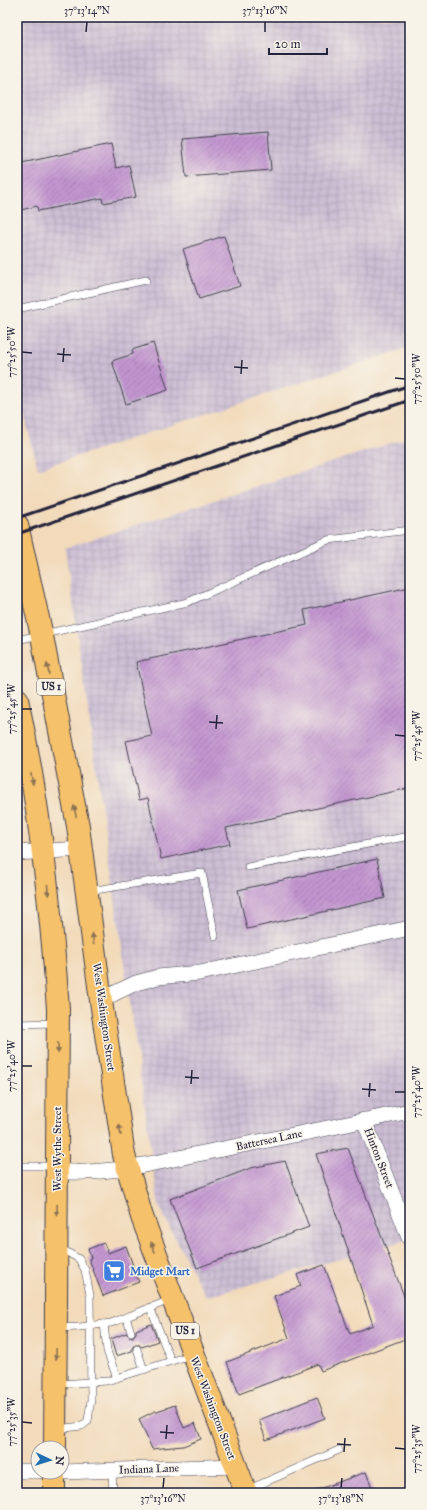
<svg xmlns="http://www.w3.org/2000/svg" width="427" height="1510" font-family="'IM FELL Great Primer',serif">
<defs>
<pattern id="industrial-grid" width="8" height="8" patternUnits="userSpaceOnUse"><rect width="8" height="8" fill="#ccbed4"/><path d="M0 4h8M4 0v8" fill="none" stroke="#afa3b7"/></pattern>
<pattern id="building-hatch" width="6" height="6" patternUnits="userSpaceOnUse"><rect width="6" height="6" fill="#c295d0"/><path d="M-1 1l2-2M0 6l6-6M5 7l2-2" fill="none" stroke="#9d79aa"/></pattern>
</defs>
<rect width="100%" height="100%" fill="#f7f3e8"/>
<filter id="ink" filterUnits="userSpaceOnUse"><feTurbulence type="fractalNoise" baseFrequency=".025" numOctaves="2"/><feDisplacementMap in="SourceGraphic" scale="8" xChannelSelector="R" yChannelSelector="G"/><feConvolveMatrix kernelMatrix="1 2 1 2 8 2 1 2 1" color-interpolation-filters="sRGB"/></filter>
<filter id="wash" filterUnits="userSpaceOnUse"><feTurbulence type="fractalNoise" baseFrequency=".012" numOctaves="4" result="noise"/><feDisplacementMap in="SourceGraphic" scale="16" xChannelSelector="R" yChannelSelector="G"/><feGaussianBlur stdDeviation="0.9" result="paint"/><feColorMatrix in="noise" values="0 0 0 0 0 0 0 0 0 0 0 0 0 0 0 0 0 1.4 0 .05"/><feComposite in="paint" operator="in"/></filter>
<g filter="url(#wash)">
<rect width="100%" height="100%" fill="#f2daba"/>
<g fill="url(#industrial-grid)">
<polygon points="17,17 410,17 410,347 38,469 17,386"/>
<polygon points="410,437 410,1239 206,1297 159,1207 65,548"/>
</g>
<g id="blocks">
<g fill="url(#building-hatch)">
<polygon points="268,132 271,170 186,177 182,139"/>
<polygon points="111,144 116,168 129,165 136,197 103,203 102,198 38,211 37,206 17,211 17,164"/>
<polygon points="224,236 240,286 199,299 183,249"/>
<polygon points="153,343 168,390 126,404 112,361 133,354 132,350"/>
<polygon points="410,587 410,788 226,828 230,844 161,859 148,798 139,800 126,741 152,736 136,662 307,625 304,610"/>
<polygon points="377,859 385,898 247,929 238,890"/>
<polygon points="348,1148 410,1312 410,1337 321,1371 318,1364 239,1394 227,1362 289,1338 274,1296 301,1286 297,1275 324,1265 350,1334 373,1325 316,1154"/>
<polygon points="285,1161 309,1227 197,1268 170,1199 251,1168"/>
<polygon points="104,1243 108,1253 126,1246 139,1282 103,1296 89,1259 91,1258 88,1249"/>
<polygon points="151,1324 158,1341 142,1347 138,1344 135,1344 132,1348 132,1351 116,1356 111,1339 126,1333 130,1337 133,1337 136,1333 136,1330"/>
<polygon points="317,1397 325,1418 266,1440 259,1420"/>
<polygon points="175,1405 184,1428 195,1423 201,1439 183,1446 152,1449 139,1419 155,1411 157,1411"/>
<polygon points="366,1472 374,1493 314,1493 314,1491"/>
</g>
</g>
</g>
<g filter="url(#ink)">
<use href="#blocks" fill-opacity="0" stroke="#413e4e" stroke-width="1"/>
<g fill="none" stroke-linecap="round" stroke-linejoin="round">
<g stroke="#413e4e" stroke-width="8">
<g id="service">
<polyline points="17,309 146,280"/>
<polyline points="17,640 188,602 328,540 410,530"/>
<polyline points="248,867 410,836"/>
<polyline points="89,891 202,873 215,936"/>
<polyline points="17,1024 55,1023"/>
<polyline points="17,1166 55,1166"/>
<polyline points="150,1307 171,1361"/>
<polyline points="126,1317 131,1332"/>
<polyline points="104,1324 107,1351 117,1378"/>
<polyline points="57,1328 80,1327 111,1323 170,1300"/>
<polyline points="137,1349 144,1370"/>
<polyline points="58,1384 107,1381 191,1355"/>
<polyline points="57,1429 82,1426 88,1421 91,1400 90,1295 85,1270 79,1259 60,1248"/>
<polyline points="112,1470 113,1493"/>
<polyline points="247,1490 339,1450"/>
</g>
</g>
<g stroke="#413e4e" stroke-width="16">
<g id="minor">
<polyline points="17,853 81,849"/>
<polyline points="101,1001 115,993 136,983 158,977 200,973 410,928"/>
<polyline points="364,1120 410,1240"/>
<path d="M57,1171c46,5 91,-7 136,-16 72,-14 145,-29 217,-44"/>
<polyline points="17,1471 38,1471"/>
<polyline points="62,1472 235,1466"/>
</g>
</g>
<g stroke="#413e4e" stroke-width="24">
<g id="primary">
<polyline points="17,525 42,636 78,826 101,1001 124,1155 142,1217 246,1493"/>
<path d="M17,699c22,103 34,206 41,310l-3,439"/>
<polyline points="54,1493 54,1472"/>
</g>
</g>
<use href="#service" stroke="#fff" stroke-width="7"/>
<use href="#minor" stroke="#fff" stroke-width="15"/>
<use href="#primary" stroke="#f5c16b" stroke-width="22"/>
<g stroke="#22223b" stroke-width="3">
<polyline points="17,518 410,385"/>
<polyline points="17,534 410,400"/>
</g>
</g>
<defs><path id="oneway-solid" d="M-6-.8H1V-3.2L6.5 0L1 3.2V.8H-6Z"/></defs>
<g fill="#8c7253">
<use href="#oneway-solid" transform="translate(48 669) rotate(-101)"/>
<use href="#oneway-solid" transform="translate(32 779) rotate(80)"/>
<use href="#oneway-solid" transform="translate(75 811) rotate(-101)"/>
<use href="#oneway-solid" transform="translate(48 890) rotate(84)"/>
<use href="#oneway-solid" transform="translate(93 939) rotate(-97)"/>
<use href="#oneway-solid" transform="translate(58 1048) rotate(90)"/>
<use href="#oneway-solid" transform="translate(120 1130) rotate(-99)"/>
<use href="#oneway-solid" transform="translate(57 1210) rotate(91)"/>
<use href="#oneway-solid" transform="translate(153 1247) rotate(-111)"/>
<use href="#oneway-solid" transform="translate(56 1354) rotate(90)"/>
</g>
</g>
<path fill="none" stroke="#22223b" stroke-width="1.5" d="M86,32l1,-10M265,32v-10M22,352l10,1M57,354l14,1M63,362l1,-14M234,367l14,1M241,374l1,-14M395,378l10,1M22,709h10M209,722l14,1M216,729l1,-14M395,735l10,1M22,1066h10M185,1077l14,1M191,1084l1,-14M362,1089l14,1M395,1092h10M369,1097l1,-14M22,1422l10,1M160,1432l14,1M166,1439l1,-14M337,1444l14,1M395,1448l10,1M344,1452l1,-14M163,1488l1,-10M341,1488l1,-10"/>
<defs>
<g id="supermarket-square" transform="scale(1.15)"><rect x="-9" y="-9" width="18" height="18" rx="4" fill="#3f7fe0" stroke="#f7f3e8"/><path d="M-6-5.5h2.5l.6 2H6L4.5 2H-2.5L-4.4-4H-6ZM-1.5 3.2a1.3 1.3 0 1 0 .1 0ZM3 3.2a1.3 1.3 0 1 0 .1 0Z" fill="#fff"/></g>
</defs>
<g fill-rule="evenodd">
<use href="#supermarket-square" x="114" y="1271"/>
</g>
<g text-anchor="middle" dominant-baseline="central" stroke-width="3" stroke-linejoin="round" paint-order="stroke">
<g fill="#f7f3e8" stroke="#62616f" stroke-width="1">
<rect x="37" y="679" width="28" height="16" rx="3"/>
<rect x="171" y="1323" width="28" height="16" rx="3"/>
</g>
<g font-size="10" font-weight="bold" fill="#22223b">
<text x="51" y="687">US 1</text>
<text x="185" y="1331">US 1</text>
</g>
<g font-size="11" fill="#22223b" stroke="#f7f3e8">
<text transform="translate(104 1017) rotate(82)">West Washington Street</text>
<text transform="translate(269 1140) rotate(-12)">Battersea Lane</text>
<text transform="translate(57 1149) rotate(-90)">West Wythe Street</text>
<text transform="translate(379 1158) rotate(69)">Hinton Street</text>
<text transform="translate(213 1408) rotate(69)">West Washington Street</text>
<text transform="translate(149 1469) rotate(-2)">Indiana Lane</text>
</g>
<g font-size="11" font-weight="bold" fill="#366cbe" stroke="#f7f3e8" text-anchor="start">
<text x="130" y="1271">Midget Mart</text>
</g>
</g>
<rect width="427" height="1510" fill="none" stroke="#f7f3e8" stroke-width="44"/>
<g transform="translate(50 1460) rotate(94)"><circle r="19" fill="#f7f3e8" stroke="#a29fa3"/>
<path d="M0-3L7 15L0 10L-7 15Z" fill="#1f6fb2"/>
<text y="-6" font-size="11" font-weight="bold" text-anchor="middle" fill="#22223b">N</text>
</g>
<path d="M269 48v6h58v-6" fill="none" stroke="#22223b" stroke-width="2"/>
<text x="275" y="48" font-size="12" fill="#22223b" stroke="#f7f3e8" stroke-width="3" paint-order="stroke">20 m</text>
<rect x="22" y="22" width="383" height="1466" fill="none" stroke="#22223b" stroke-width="1.5"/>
<g font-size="10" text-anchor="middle" fill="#22223b">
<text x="87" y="14">37°13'14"N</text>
<text x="265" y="14">37°13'16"N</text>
<text transform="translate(11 352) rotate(-90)" y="4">77°25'50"W</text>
<text transform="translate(416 379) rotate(-90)" y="4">77°25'50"W</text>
<text transform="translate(11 709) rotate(-90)" y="4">77°25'45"W</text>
<text transform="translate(416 736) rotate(-90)" y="4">77°25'45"W</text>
<text transform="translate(11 1066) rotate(-90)" y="4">77°25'40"W</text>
<text transform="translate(416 1092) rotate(-90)" y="4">77°25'40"W</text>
<text transform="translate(11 1422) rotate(-90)" y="4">77°25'35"W</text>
<text transform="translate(416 1449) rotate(-90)" y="4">77°25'35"W</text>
<text x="163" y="1502">37°13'16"N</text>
<text x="341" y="1502">37°13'18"N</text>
</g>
</svg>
